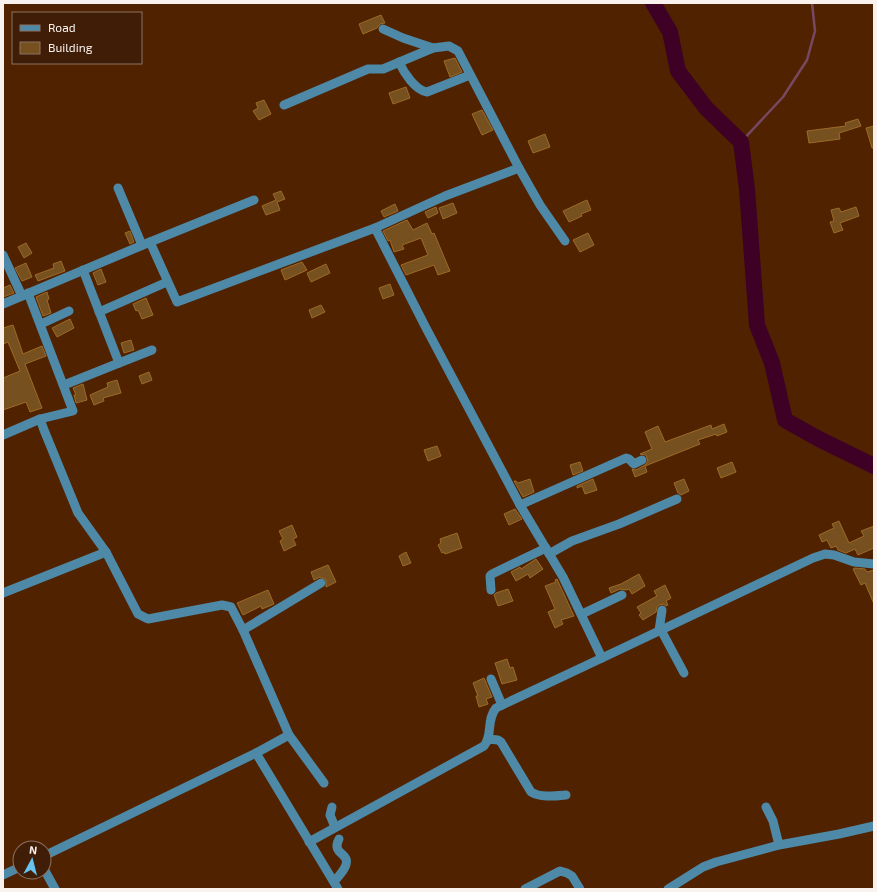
<svg xmlns="http://www.w3.org/2000/svg" width="877" height="892" font-family="'Exo 2',sans-serif">
<rect width="100%" height="100%" fill="#512200"/>
<g fill="none" stroke-linecap="round" stroke-linejoin="round">
<polyline stroke="#764961" stroke-width="2.5" points="741,142 783,97 807,60 815,31 812,3"/>
<polyline stroke="#3e0025" stroke-width="16" points="653,3 670,32 678,71 706,108 741,142 747,189 757,325 772,363 785,420 819,439 874,466"/>
</g>
<g fill="#76501e" stroke="#9d6b28">
<polygon points="381,15 385,23 380,24 377,28 363,34 359,24"/>
<polygon points="455,58 462,72 450,77 444,61"/>
<polygon points="406,87 410,98 393,104 389,93"/>
<polygon points="264,100 271,114 259,120 253,111 258,108 256,103"/>
<polygon points="482,110 493,130 482,135 472,114"/>
<polygon points="858,119 861,126 839,133 840,139 809,143 807,131 846,126 845,123"/>
<polygon points="874,126 874,148 872,148 866,128"/>
<polygon points="545,134 550,147 533,153 528,141"/>
<polygon points="281,191 285,199 277,202 280,210 266,215 262,206 276,200 273,194"/>
<polygon points="587,200 591,210 581,214 582,216 569,222 563,211"/>
<polygon points="453,203 457,213 443,219 439,208"/>
<polygon points="395,204 398,211 384,217 381,211"/>
<polygon points="436,207 438,213 428,218 425,212"/>
<polygon points="856,207 859,216 840,223 843,230 834,233 830,222 834,221 831,210 839,208 841,212"/>
<polygon points="407,220 413,230 427,223 432,234 434,233 450,271 438,275 434,265 406,275 401,265 428,255 421,238 402,245 404,249 394,252 390,240 388,241 383,231"/>
<polygon points="130,231 134,242 130,244 125,233"/>
<polygon points="588,233 594,245 580,252 573,240"/>
<polygon points="26,243 32,253 24,258 18,247"/>
<polygon points="61,261 65,271 38,281 35,275 54,268 53,264"/>
<polygon points="302,262 307,270 285,280 281,270"/>
<polygon points="26,263 32,277 22,281 15,268"/>
<polygon points="326,264 330,273 311,282 307,273"/>
<polygon points="101,269 106,282 98,285 93,273"/>
<polygon points="390,284 394,295 383,299 379,288"/>
<polygon points="10,285 14,293 3,297 3,288"/>
<polygon points="47,292 49,299 47,300 51,313 43,316 36,297"/>
<polygon points="146,298 153,315 142,319 138,310 136,311 133,304"/>
<polygon points="321,305 325,312 312,318 309,310"/>
<polygon points="70,319 74,328 57,337 52,328"/>
<polygon points="13,325 23,354 42,346 46,356 25,364 42,408 30,412 26,402 3,410 3,378 20,371 8,342 3,344 3,328"/>
<polygon points="131,340 134,350 124,353 121,343"/>
<polygon points="149,372 152,380 142,384 139,376"/>
<polygon points="117,380 121,393 103,398 104,401 94,405 90,395 108,387 107,383"/>
<polygon points="83,384 87,400 76,403 74,395 76,395 73,388"/>
<polygon points="724,424 727,432 717,436 716,434 698,440 700,444 645,466 647,472 635,477 632,469 636,470 645,465 648,461 646,455 640,454 652,449 645,432 658,426 665,442 711,425 712,429"/>
<polygon points="437,446 441,456 428,461 424,450"/>
<polygon points="580,462 583,471 573,475 570,465"/>
<polygon points="732,462 736,472 721,478 717,468"/>
<polygon points="530,479 534,492 523,497 514,481 516,481 518,483"/>
<polygon points="593,479 597,490 585,494 582,486 577,488 577,486"/>
<polygon points="684,479 689,491 681,495 678,493 674,483"/>
<polygon points="515,509 522,519 509,525 504,514"/>
<polygon points="839,521 849,543 864,536 861,531 874,526 874,548 858,555 855,549 846,553 838,550 836,546 831,548 827,540 822,542 819,535 834,528 832,524"/>
<polygon points="292,525 297,537 293,539 296,545 284,551 280,541 283,539 279,531"/>
<polygon points="457,533 462,548 445,554 444,552 442,553 438,545 441,543 440,539"/>
<polygon points="406,552 411,563 403,566 399,556"/>
<polygon points="536,559 543,569 530,578 528,574 516,581 511,572 520,567 521,569"/>
<polygon points="328,565 336,582 326,587 326,580 320,577 314,580 311,572"/>
<polygon points="855,568 865,569 867,572 874,570 874,604 865,583 861,585 853,569"/>
<polygon points="639,574 645,586 632,594 629,589 626,590 620,589 611,593 609,588 621,584"/>
<polygon points="557,579 574,616 561,620 563,624 555,628 548,612 555,609 545,586 556,582 555,580"/>
<polygon points="665,585 671,598 666,601 668,605 666,606 663,604 659,605 657,607 656,612 643,620 639,615 641,613 637,607 657,596 654,591"/>
<polygon points="508,589 513,601 498,606 494,595 496,593"/>
<polygon points="268,590 274,604 262,609 261,606 243,615 237,603"/>
<polygon points="507,659 510,668 513,667 517,680 502,684 495,663"/>
<polygon points="484,678 492,697 486,699 488,704 479,707 476,696 478,696 473,683"/>
</g>
<g fill="none" stroke-linecap="round" stroke-linejoin="round">
<g stroke="#4e8aa7" stroke-width="9">
<polyline points="383,29 403,38 433,48"/>
<path d="M399,62c5,11 16,28 28,30l43,-17"/>
<polyline points="519,168 540,205 565,241"/>
<polyline points="118,188 142,245"/>
<polyline points="150,242 254,200"/>
<polyline points="3,255 22,296"/>
<polyline points="3,304 150,242 177,302 375,228 445,196 519,168 458,51 449,46 433,48 383,69 368,69 284,105"/>
<polyline points="99,312 167,282"/>
<polyline points="41,324 69,311"/>
<polyline points="119,363 152,350"/>
<polyline points="64,385 119,363 83,270"/>
<polyline points="3,435 40,419"/>
<polyline points="520,505 626,458 629,459 634,464 642,460"/>
<polyline points="549,554 572,541 619,524 677,499"/>
<polyline points="491,590 490,576 492,574 546,548"/>
<polyline points="3,593 106,552 78,513 44,430 40,419 73,411 28,293"/>
<polyline points="582,614 622,595"/>
<polyline points="243,630 321,583"/>
<polyline points="661,630 684,673"/>
<polyline points="659,631 662,610"/>
<polyline points="602,658 813,558 825,554 834,555 854,562 874,564"/>
<polyline points="491,679 502,705"/>
<polyline points="289,735 324,783"/>
<path d="M488,739l10,1 3,2 30,50c10,6 24,4 35,3"/>
<polyline points="256,753 338,889"/>
<polyline points="332,807 330,815 335,827"/>
<polyline points="766,807 773,821 779,845"/>
<path d="M309,842l175,-96c9,-11 2,-26 12,-38l106,-50 -39,-81 -43,-72 -94,-177 -51,-100"/>
<polyline points="44,856 256,753 289,735 243,630 231,607 222,605 148,619 138,614 106,552"/>
<polyline points="44,869 55,889"/>
<polyline points="3,875 20,867"/>
<path d="M334,882c3,-4 7,-8 10,-13 10,-17 -14,-13 -5,-30"/>
<polyline points="525,889 560,871 567,873 572,876 580,889"/>
<polyline points="668,889 703,867 716,862 779,845 839,834 874,826"/>
</g>
</g>
<rect width="877" height="892" fill="none" stroke="#faf2ee" stroke-width="8"/>
<rect x="12" y="12" width="130" height="52" fill="#3f1d07" stroke="#8a7263"/>
<rect x="20" y="25" width="20" height="6" fill="#4e8aa7" stroke="#8a7263"/>
<text x="48" y="32" font-size="12" fill="#faf2ee">Road</text>
<rect x="20" y="42" width="20" height="12" fill="#76501e" stroke="#8a7263"/>
<text x="48" y="52" font-size="12" fill="#faf2ee">Building</text>
<g transform="translate(32 860) rotate(7)"><circle r="19" fill="#3f1d07" stroke="#8a7263"/>
<path d="M0-3L7 15L0 10L-7 15Z" fill="#67c4f0"/>
<text y="-6" font-size="11" font-weight="bold" text-anchor="middle" fill="#faf2ee">N</text>
</g>
</svg>
